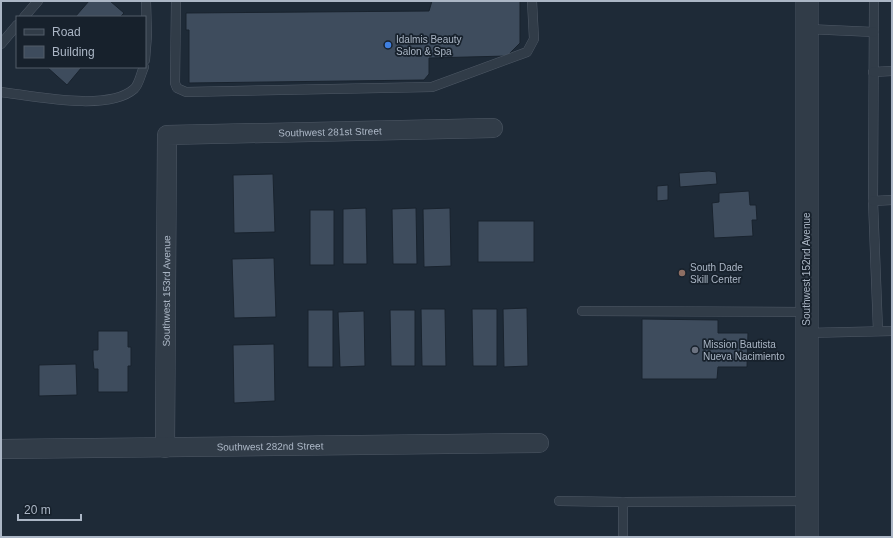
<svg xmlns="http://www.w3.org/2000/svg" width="893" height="538" font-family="Helvetica,sans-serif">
<rect width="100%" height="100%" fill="#1e2a37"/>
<g fill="#3e4c5d" stroke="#19232e">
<polygon points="89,1 110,1 124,13 120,17 75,17"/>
<polygon points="432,1 520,1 520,43 507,56 429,58 429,74 424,80 189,83 189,30 186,30 186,13 429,11"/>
<polygon points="47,67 82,67 67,85"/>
<polygon points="709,171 716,172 717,184 680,187 679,173"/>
<polygon points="273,174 275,232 234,233 233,175"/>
<polygon points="668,185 668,200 657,201 657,186"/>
<polygon points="749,191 750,205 756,205 757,220 752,220 753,236 714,238 712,203 719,202 719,193"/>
<polygon points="366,208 367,264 343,264 343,209"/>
<polygon points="416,208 417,264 393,264 392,209"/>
<polygon points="450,208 451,266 424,267 423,209"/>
<rect x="310" y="210" width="24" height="55"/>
<rect x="478" y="221" width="56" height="41"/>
<polygon points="274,258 276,317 234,318 232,259"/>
<polygon points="527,308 528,366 504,367 503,309"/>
<polygon points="421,309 445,309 446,366 422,366"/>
<polygon points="472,309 497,309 497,366 473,366"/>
<rect x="308" y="310" width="25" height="57"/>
<polygon points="390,310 415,310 415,366 391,366"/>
<polygon points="364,311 365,366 340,367 338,312"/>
<polygon points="642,319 718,320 718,333 748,333 747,367 718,367 717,379 642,379"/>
<polygon points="98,331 128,331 128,347 131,347 131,366 128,366 128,392 98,392 98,369 94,369 93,360 93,350 98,350"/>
<polygon points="274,344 275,401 234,403 233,345"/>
<polygon points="76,364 77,395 39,396 39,365"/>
</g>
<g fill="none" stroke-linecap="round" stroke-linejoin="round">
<g stroke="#4f5966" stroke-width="10">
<g id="service">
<polyline points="176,1 175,83 177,88 186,92 432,87 527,52 534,39 532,1"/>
<polyline points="874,1 873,201 878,331"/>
<polyline points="24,17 38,1"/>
<polyline points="807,29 874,32"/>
<polyline points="1,44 17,25"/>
<polyline points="145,60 147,35 146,1"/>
<polyline points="873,72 892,71"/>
<path d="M1,92c33,4 107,20 133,-3 5,-4 7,-16 10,-22"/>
<polyline points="873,201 892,200"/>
<polyline points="582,311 806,312"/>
<polyline points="806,333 892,331"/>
<polyline points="559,501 623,502 807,501"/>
<polyline points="623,502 623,537"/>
</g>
</g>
<g stroke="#4f5966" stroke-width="20">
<g id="minor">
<path id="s1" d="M165,448l2,-313 326,-7"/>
<path id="s2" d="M1,449l538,-6"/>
</g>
</g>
<g stroke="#4f5966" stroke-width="23">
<polyline id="tertiary" points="807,1 807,537"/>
</g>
<use href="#service" stroke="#313c48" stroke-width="9"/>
<use href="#minor" stroke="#313c48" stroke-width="19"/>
<use href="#tertiary" stroke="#313c48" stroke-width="22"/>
</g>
<circle fill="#3f7fe0" stroke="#17212c" stroke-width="1.5" cx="388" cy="45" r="4"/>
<circle fill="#8d6e63" stroke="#17212c" stroke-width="1.5" cx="682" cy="273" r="4"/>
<circle fill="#6b7280" stroke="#17212c" stroke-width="1.5" cx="695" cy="350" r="4"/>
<g text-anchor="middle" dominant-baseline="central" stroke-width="3.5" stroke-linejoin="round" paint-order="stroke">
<g font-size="10" fill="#abb6c5" stroke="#17212c" text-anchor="start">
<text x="396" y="39">Idalmis Beauty<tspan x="396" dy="12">Salon &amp; Spa</tspan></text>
<text x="690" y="267">South Dade<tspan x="690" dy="12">Skill Center</tspan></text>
<text x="703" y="344">Mission Bautista<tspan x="703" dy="12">Nueva Nacimiento</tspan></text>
</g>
<g font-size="10" fill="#abb6c5" stroke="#17212c">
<text stroke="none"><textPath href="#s1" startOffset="476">Southwest 281st Street</textPath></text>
<text transform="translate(806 269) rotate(-90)">Southwest 152nd Avenue</text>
<text stroke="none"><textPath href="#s1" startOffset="157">Southwest 153rd Avenue</textPath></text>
<text stroke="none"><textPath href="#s2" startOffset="269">Southwest 282nd Street</textPath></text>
</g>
</g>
<rect width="893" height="538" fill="none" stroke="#abb6c5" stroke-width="4"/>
<rect x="16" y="16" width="130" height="52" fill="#17212c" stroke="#525d69"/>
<rect x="24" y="29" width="20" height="6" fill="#313c48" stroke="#525d69"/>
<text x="52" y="36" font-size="12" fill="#abb6c5">Road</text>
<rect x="24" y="46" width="20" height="12" fill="#3e4c5d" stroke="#525d69"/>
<text x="52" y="56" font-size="12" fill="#abb6c5">Building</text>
<path d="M18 514v6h63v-6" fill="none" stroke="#abb6c5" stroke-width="2"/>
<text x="24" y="514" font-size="12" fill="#abb6c5" stroke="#17212c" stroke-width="3" paint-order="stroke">20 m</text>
</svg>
